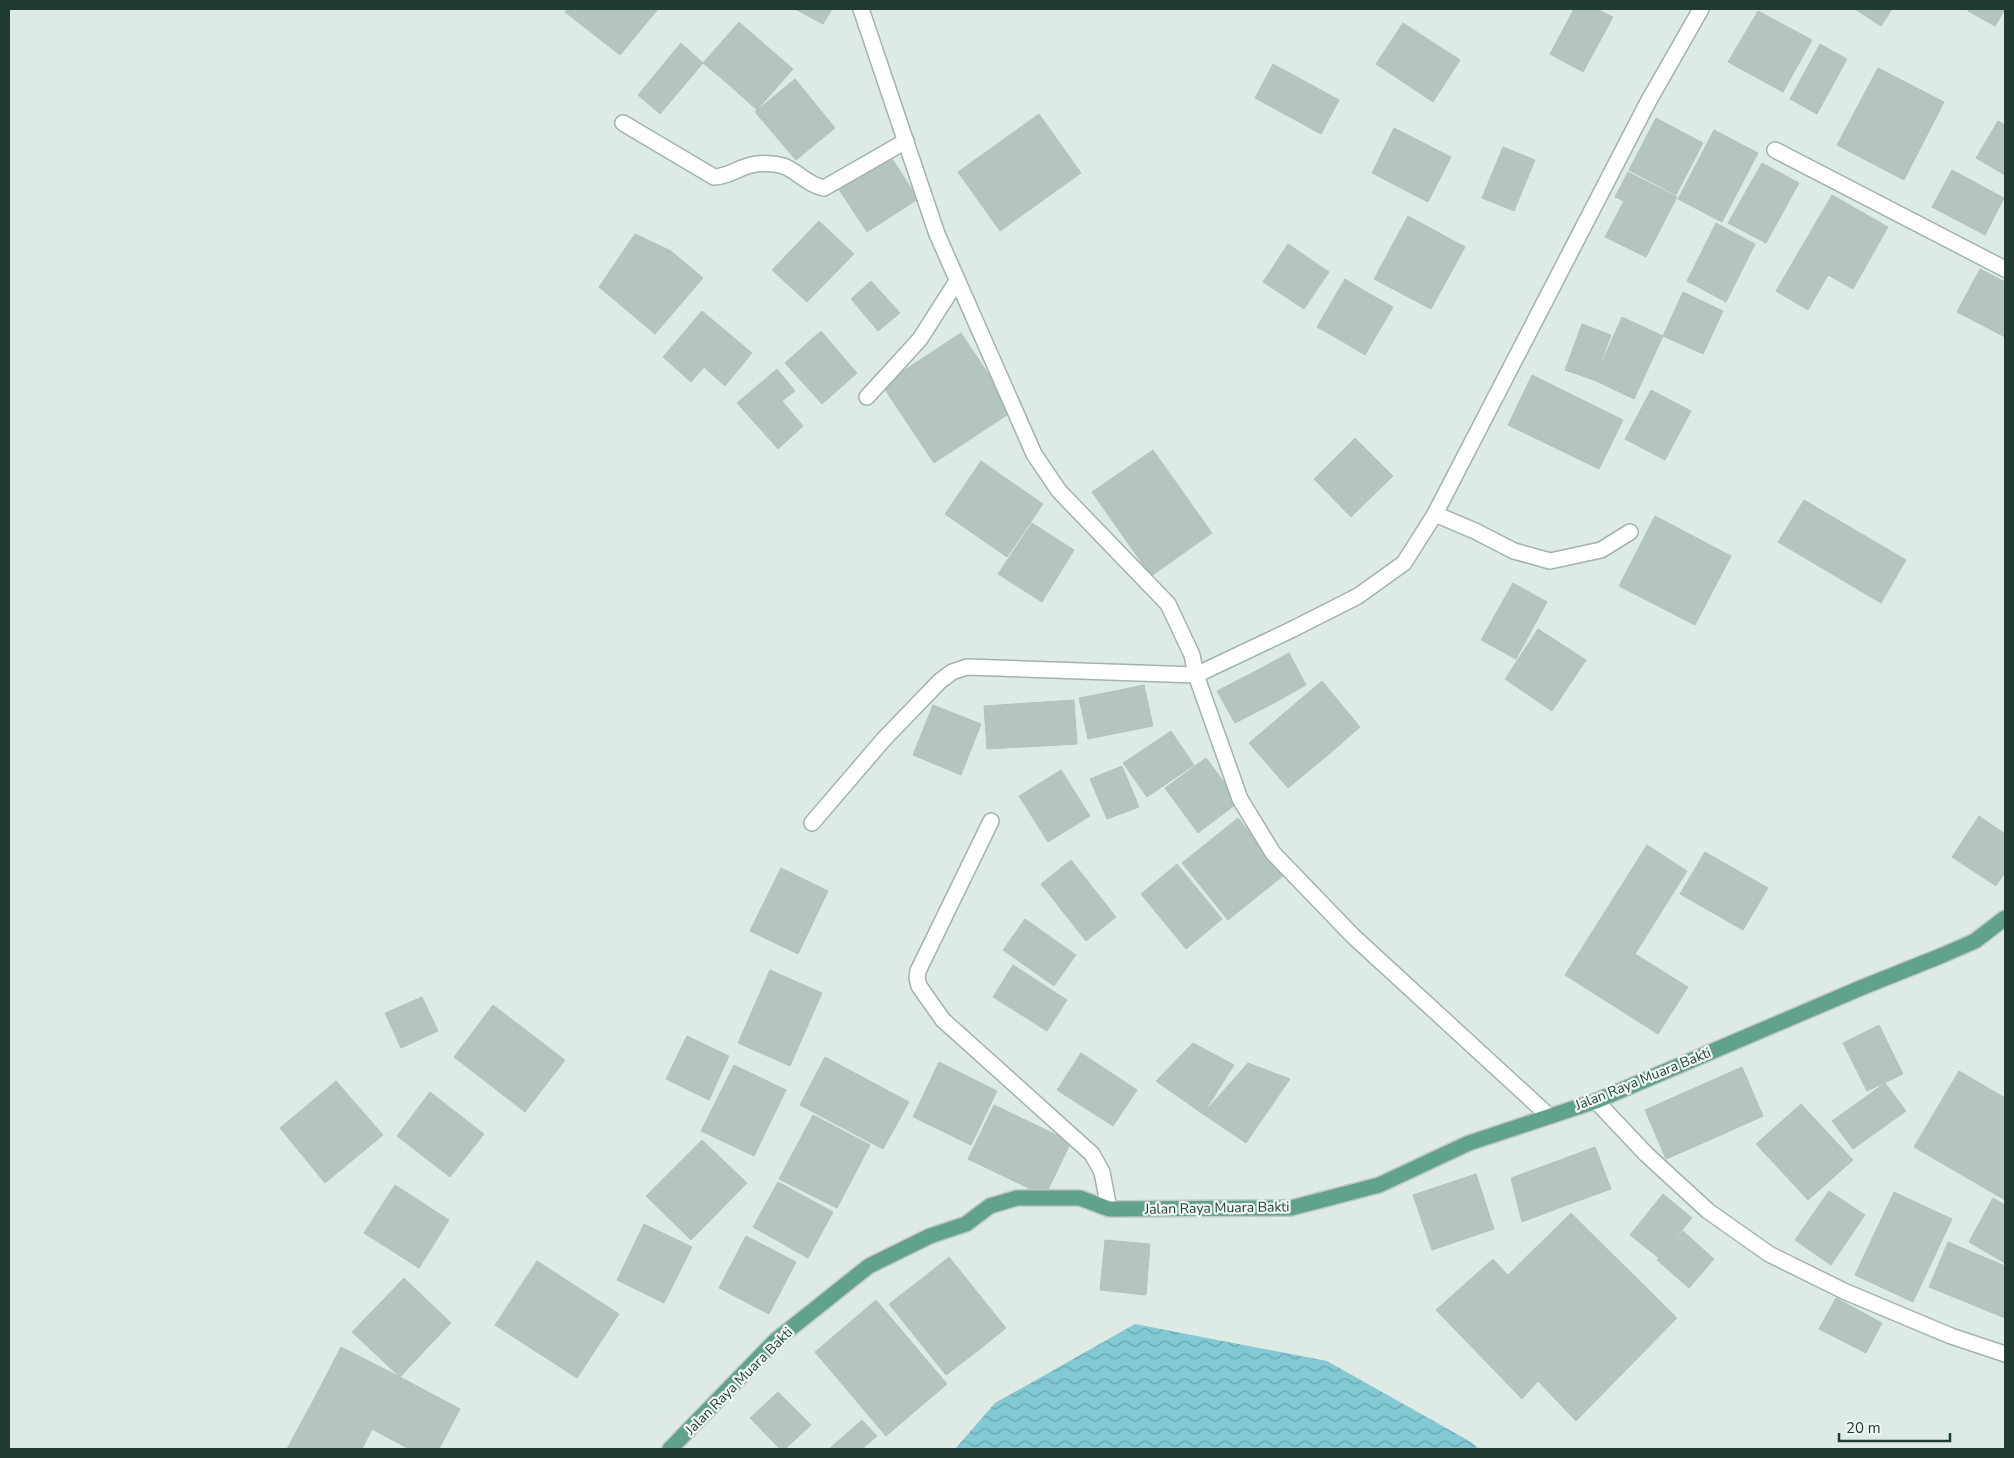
<svg xmlns="http://www.w3.org/2000/svg" width="2014" height="1458" font-family="'Nunito Sans',sans-serif">
<defs>
<pattern id="water-waves" width="16" height="10" patternUnits="userSpaceOnUse" patternTransform="scale(1.25)"><rect width="16" height="10" fill="#83c9d3"/><path d="M0 5q4-4 8 0t8 0" fill="none" stroke="#6ba4ac"/></pattern>
</defs>
<rect width="100%" height="100%" fill="#deebe5"/>
<polygon fill="url(#water-waves)" points="1135,1324 1327,1361 1471,1442 1479,1449 955,1449 995,1403"/>
<g fill="#b4c5be" stroke="#b1c4bc">
<polygon points="567,9 622,9 644,26 620,55 565,12"/>
<polygon points="622,9 658,9 644,26"/>
<polygon points="795,9 832,9 823,24"/>
<polygon points="1574,9 1597,9 1613,17 1583,72 1550,54"/>
<polygon points="1855,9 1892,9 1881,26"/>
<polygon points="1969,9 2005,9 1995,26 1968,11"/>
<polygon points="1758,11 1812,40 1783,92 1728,62"/>
<polygon points="739,22 763,43 727,83 703,63"/>
<polygon points="1403,23 1460,60 1433,102 1376,64"/>
<polygon points="681,43 703,63 660,114 638,95"/>
<polygon points="763,43 793,69 757,110 727,83"/>
<polygon points="1820,44 1847,59 1817,114 1790,99"/>
<polygon points="1273,64 1339,100 1321,134 1255,98"/>
<polygon points="1878,68 1944,102 1904,180 1837,145"/>
<polygon points="795,79 835,128 796,160 755,112"/>
<polygon points="1039,114 1081,173 1000,231 958,172"/>
<polygon points="1656,118 1703,143 1676,195 1629,170"/>
<polygon points="1998,121 2005,125 2005,175 1976,158"/>
<polygon points="1394,128 1451,157 1428,202 1372,173"/>
<polygon points="1714,130 1758,153 1722,222 1678,199"/>
<polygon points="1503,147 1535,160 1514,211 1482,198"/>
<polygon points="889,154 918,199 867,232 838,188"/>
<polygon points="1762,163 1799,183 1766,243 1728,223"/>
<polygon points="1952,170 2004,198 1985,235 1932,207"/>
<polygon points="1628,172 1677,197 1646,257 1605,237 1624,201 1615,197"/>
<polygon points="1832,195 1888,227 1853,289 1828,275 1808,310 1776,291"/>
<polygon points="1408,216 1465,247 1431,309 1374,279"/>
<polygon points="819,221 854,254 807,302 772,270"/>
<polygon points="1716,223 1755,244 1726,302 1687,281"/>
<polygon points="635,234 671,251 623,307 599,287"/>
<polygon points="1288,244 1329,272 1304,309 1263,282"/>
<polygon points="671,251 703,278 655,334 623,307"/>
<polygon points="1980,269 2005,282 2005,337 1957,312"/>
<polygon points="1345,279 1368,293 1340,340 1317,327"/>
<polygon points="871,281 900,313 878,331 851,299"/>
<polygon points="1683,292 1723,311 1703,354 1663,336"/>
<polygon points="1368,293 1393,307 1365,355 1340,340"/>
<polygon points="702,311 752,353 725,386 704,367 691,382 663,357"/>
<polygon points="1622,317 1663,336 1634,399 1594,380"/>
<polygon points="1582,324 1611,335 1594,380 1565,370"/>
<polygon points="821,331 857,373 822,404 785,363"/>
<polygon points="961,333 1013,411 934,463 882,385"/>
<polygon points="777,369 795,391 782,401 803,426 778,449 737,403"/>
<polygon points="1532,375 1623,420 1599,469 1508,425"/>
<polygon points="1651,390 1691,411 1665,460 1625,439"/>
<polygon points="1355,438 1393,476 1351,517 1314,479"/>
<polygon points="1153,450 1212,533 1151,576 1092,492"/>
<polygon points="981,461 1043,504 1007,557 945,514"/>
<polygon points="1804,500 1906,560 1881,603 1778,542"/>
<polygon points="1655,516 1731,556 1695,625 1619,586"/>
<polygon points="1032,523 1074,550 1042,602 998,574"/>
<polygon points="1513,583 1547,602 1516,659 1481,640"/>
<polygon points="1538,629 1586,660 1552,711 1505,679"/>
<polygon points="1289,653 1306,685 1274,703 1256,671"/>
<polygon points="1256,671 1274,703 1235,723 1217,691"/>
<polygon points="1322,681 1360,727 1328,755 1289,709"/>
<polygon points="1144,685 1153,726 1128,731 1120,690"/>
<polygon points="1120,690 1128,731 1088,739 1079,698"/>
<polygon points="1074,700 1077,744 987,749 984,706"/>
<polygon points="933,705 981,724 961,775 913,755"/>
<polygon points="1289,709 1328,755 1288,788 1249,743"/>
<polygon points="1171,731 1194,765 1147,797 1123,763"/>
<polygon points="1206,758 1239,802 1198,833 1165,788"/>
<polygon points="1122,766 1139,807 1107,819 1090,779"/>
<polygon points="1061,770 1090,816 1048,842 1019,796"/>
<polygon points="1979,816 2005,834 2005,872 1996,886 1952,857"/>
<polygon points="1238,818 1284,875 1228,920 1182,863"/>
<polygon points="1647,845 1687,871 1635,954 1688,987 1658,1034 1565,975"/>
<polygon points="1705,852 1768,888 1743,930 1680,894"/>
<polygon points="1071,860 1116,917 1086,941 1041,884"/>
<polygon points="1177,864 1222,919 1186,949 1141,894"/>
<polygon points="781,868 828,891 798,954 750,931"/>
<polygon points="1025,919 1076,955 1054,986 1003,950"/>
<polygon points="1013,965 1067,1000 1047,1031 993,997"/>
<polygon points="770,970 822,993 790,1066 738,1043"/>
<polygon points="422,997 438,1031 401,1048 385,1013"/>
<polygon points="493,1005 565,1060 525,1112 454,1057"/>
<polygon points="1879,1025 1903,1074 1867,1091 1843,1043"/>
<polygon points="687,1036 729,1056 709,1100 666,1079"/>
<polygon points="1193,1043 1234,1065 1203,1114 1156,1081"/>
<polygon points="1081,1053 1137,1090 1113,1126 1057,1090"/>
<polygon points="825,1057 909,1102 883,1149 800,1105"/>
<polygon points="939,1062 997,1091 971,1145 913,1117"/>
<polygon points="1248,1063 1290,1079 1246,1143 1203,1114"/>
<polygon points="734,1065 786,1090 754,1156 701,1131"/>
<polygon points="1742,1067 1763,1116 1712,1139 1690,1090"/>
<polygon points="1959,1071 2005,1098 2005,1200 1914,1147"/>
<polygon points="336,1081 383,1135 325,1183 280,1128"/>
<polygon points="1885,1083 1906,1111 1853,1149 1832,1121"/>
<polygon points="1690,1090 1712,1139 1666,1159 1645,1110"/>
<polygon points="430,1092 484,1134 450,1177 397,1136"/>
<polygon points="1801,1104 1853,1160 1808,1200 1756,1144"/>
<polygon points="994,1105 1071,1142 1045,1196 968,1159"/>
<polygon points="813,1115 870,1145 837,1208 779,1179"/>
<polygon points="702,1140 747,1183 691,1240 646,1196"/>
<polygon points="1595,1147 1611,1189 1567,1205 1552,1163"/>
<polygon points="1552,1163 1567,1205 1522,1222 1511,1178"/>
<polygon points="1476,1174 1494,1229 1432,1250 1413,1195"/>
<polygon points="778,1182 833,1212 808,1258 753,1227"/>
<polygon points="395,1185 449,1220 419,1268 364,1233"/>
<polygon points="1829,1191 1865,1215 1831,1265 1795,1240"/>
<polygon points="1894,1192 1952,1219 1913,1302 1855,1275"/>
<polygon points="1663,1194 1692,1218 1659,1258 1630,1235"/>
<polygon points="1993,1198 2005,1205 2005,1263 1969,1242"/>
<polygon points="1571,1213 1677,1318 1576,1421 1538,1381 1522,1399 1436,1310 1493,1259 1508,1275"/>
<polygon points="644,1224 692,1247 664,1303 617,1280"/>
<polygon points="1683,1231 1714,1259 1689,1288 1657,1260"/>
<polygon points="746,1236 796,1262 769,1314 719,1288"/>
<polygon points="1105,1240 1150,1244 1146,1295 1100,1290"/>
<polygon points="1948,1242 2005,1266 2005,1318 1929,1287"/>
<polygon points="949,1257 1006,1328 980,1349 924,1277"/>
<polygon points="537,1261 619,1314 577,1378 495,1325"/>
<polygon points="924,1277 980,1349 946,1375 889,1304"/>
<polygon points="404,1278 451,1323 428,1347 381,1302"/>
<polygon points="1836,1298 1882,1323 1866,1353 1819,1329"/>
<polygon points="876,1300 947,1384 886,1436 815,1352"/>
<polygon points="381,1302 428,1347 400,1377 352,1332"/>
<polygon points="341,1347 400,1377 372,1429 314,1399"/>
<polygon points="400,1377 460,1409 439,1449 409,1449 372,1429"/>
<polygon points="778,1392 811,1425 785,1449 780,1449 750,1418"/>
<polygon points="314,1399 372,1429 362,1449 323,1449 295,1434"/>
<polygon points="862,1420 877,1436 862,1449 829,1449"/>
<polygon points="295,1434 323,1449 287,1449"/>
</g>
<g fill="none" stroke-linecap="round" stroke-linejoin="round">
<g stroke="#a1b3ac" stroke-width="18">
<g id="minor">
<polyline points="861,9 937,234 1034,454 1059,491 1168,604 1192,655 1196,675 1240,799 1273,853 1353,936 1549,1116"/>
<path d="M623,123l91,54c16,-1 24,-9 37,-12 9,-2 23,-2 32,1 12,3 24,19 41,22l82,-47"/>
<polyline points="1775,150 2005,269"/>
<polyline points="867,397 920,339 957,281"/>
<polyline points="1630,532 1601,550 1550,561 1514,551 1475,531 1435,514 1648,102 1701,9"/>
<polyline points="991,821 918,971 917,978 919,986 943,1020 1092,1154 1102,1172 1109,1209"/>
<polyline points="812,823 884,739 940,681 952,672 967,667 1196,675 1293,629 1358,596 1404,563 1435,514"/>
<polyline points="1596,1101 1646,1154 1708,1211 1769,1254 1846,1292 1951,1336 2005,1354"/>
</g>
</g>
<g stroke="#c0c8c6" stroke-width="18">
<polyline id="primary" points="670,1449 776,1340 869,1266 930,1236 966,1224 990,1206 1017,1198 1080,1198 1109,1209 1291,1208 1379,1185 1469,1143 1596,1101 1863,987 1943,955 1975,941 2005,918"/>
</g>
<use href="#minor" stroke="#fff" stroke-width="15"/>
<use href="#primary" stroke="#61a28f" stroke-width="15"/>
</g>
<g text-anchor="middle" dominant-baseline="central" stroke-width="4.5" stroke-linejoin="round" paint-order="stroke">
<g font-size="14" fill="#1f3b32" stroke="#eff7f3">
<text transform="translate(1643 1079) rotate(-22)">Jalan Raya Muara Bakti</text>
<text transform="translate(1217 1208) rotate(-1)">Jalan Raya Muara Bakti</text>
<text transform="translate(739 1381) rotate(-45)">Jalan Raya Muara Bakti</text>
</g>
</g>
<rect width="2014" height="1458" fill="none" stroke="#1f3b32" stroke-width="20"/>
<path d="M1839 1433v8h111v-8" fill="none" stroke="#1f3b32" stroke-width="2.5"/>
<text x="1846" y="1433" font-size="15" fill="#1f3b32" stroke="#eff7f3" stroke-width="4" paint-order="stroke">20 m</text>
</svg>
